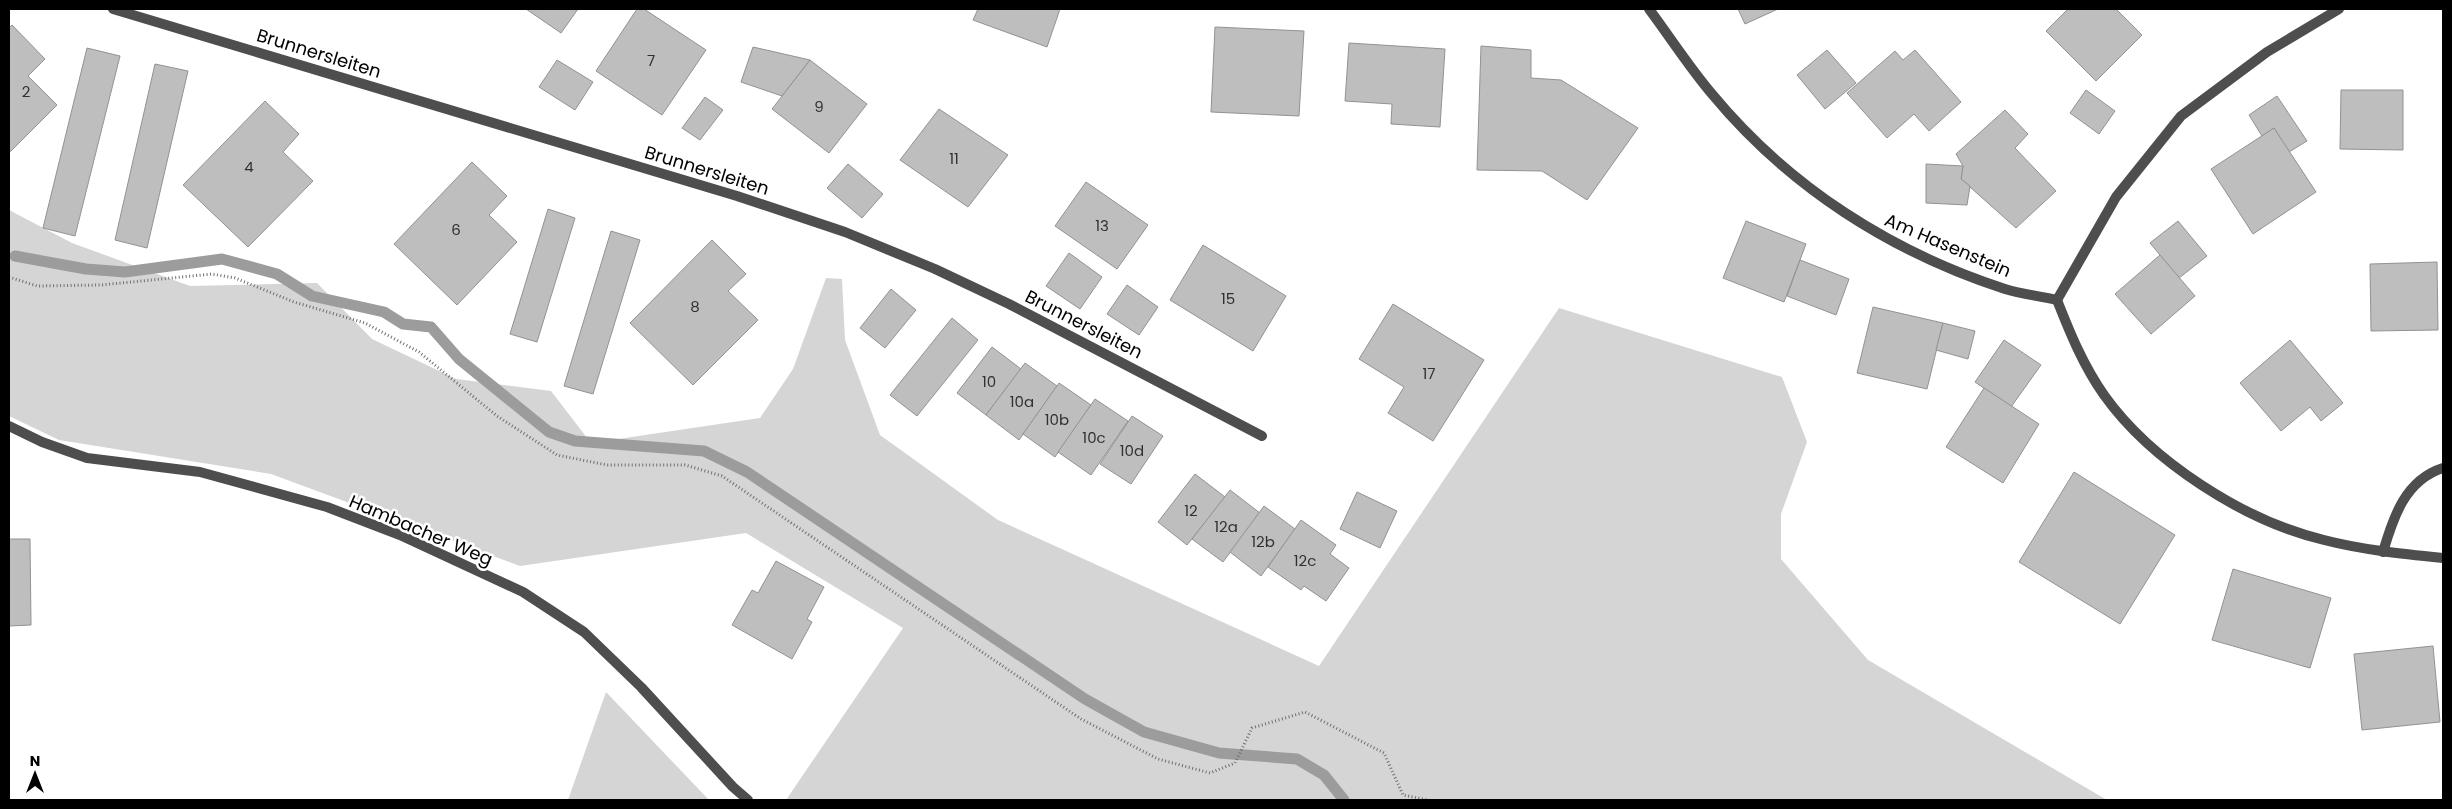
<svg xmlns="http://www.w3.org/2000/svg" width="2452" height="809" font-family="Poppins,sans-serif">
<rect width="100%" height="100%" fill="#fff"/>
<g fill="#d5d5d5">
<polygon points="9,210 72,243 190,286 317,283 372,339 456,379 551,391 591,443 760,418 793,369 826,278 842,279 845,340 880,435 998,520 1319,666 1559,308 1782,377 1807,442 1781,514 1781,559 1868,660 2107,800 786,800 903,628 746,533 520,566 271,474 59,440 9,416"/>
<polygon points="606,692 709,800 568,800"/>
</g>
<g fill="none" stroke-linecap="round" stroke-linejoin="round">
<polyline stroke="#9c9c9c" stroke-width="11" points="15,256 86,269 125,272 222,259 277,274 312,296 384,312 403,324 431,327 459,359 549,432 575,441 704,451 747,472 1085,699 1144,732 1219,753 1297,759 1324,775 1344,800"/>
</g>
<g fill="#bebebe" stroke="#929292">
<polygon points="526,9 578,9 561,33"/>
<polygon points="637,9 644,9 706,50 662,115 596,71"/>
<polygon points="978,9 1060,9 1047,47 973,20"/>
<polygon points="1738,9 1778,9 1745,24"/>
<polygon points="2068,9 2116,9 2142,35 2096,81 2046,31"/>
<polygon points="12,25 45,59 28,76 57,105 9,153 9,28"/>
<polygon points="1215,27 1304,31 1299,116 1211,112"/>
<polygon points="1349,43 1445,49 1440,127 1391,124 1392,104 1345,101"/>
<polygon points="1481,46 1531,50 1531,78 1561,80 1638,128 1587,200 1542,171 1477,170"/>
<polygon points="753,47 810,60 782,96 741,82"/>
<polygon points="87,48 120,56 75,236 43,228"/>
<polygon points="1827,50 1856,83 1825,109 1797,75"/>
<polygon points="1915,50 1961,102 1929,131 1914,114 1887,138 1847,93 1895,51 1903,60"/>
<polygon points="557,60 593,82 575,110 539,87"/>
<polygon points="810,60 867,104 829,153 772,109"/>
<polygon points="155,64 188,71 147,248 115,240"/>
<polygon points="2086,90 2115,111 2099,134 2070,113"/>
<polygon points="2341,90 2403,90 2403,150 2340,149"/>
<polygon points="2277,96 2307,141 2289,152 2274,128 2262,136 2249,115"/>
<polygon points="705,97 723,110 700,140 682,128"/>
<polygon points="265,101 299,134 283,152 313,181 248,247 183,185"/>
<polygon points="939,109 1008,155 968,207 900,160"/>
<polygon points="2005,110 2028,134 2015,148 2056,191 2016,228 1961,179 1963,166 1956,154"/>
<polygon points="2274,128 2316,192 2253,234 2211,169"/>
<polygon points="472,162 507,196 489,215 517,242 457,305 394,244"/>
<polygon points="848,164 883,194 862,218 827,188"/>
<polygon points="1926,164 1963,166 1961,179 1970,186 1967,205 1926,203"/>
<polygon points="1086,182 1148,225 1117,269 1055,226"/>
<polygon points="548,209 575,218 537,342 510,334"/>
<polygon points="1746,221 1806,244 1784,302 1723,278"/>
<polygon points="2178,221 2207,256 2179,278 2150,243"/>
<polygon points="611,231 640,240 593,394 564,386"/>
<polygon points="712,240 746,274 728,291 758,320 693,385 630,323"/>
<polygon points="1203,245 1286,296 1253,351 1170,300"/>
<polygon points="1069,253 1102,277 1080,309 1046,286"/>
<polygon points="2160,255 2195,296 2151,334 2115,294"/>
<polygon points="1800,260 1849,279 1836,315 1787,296"/>
<polygon points="2437,262 2438,330 2371,331 2370,264"/>
<polygon points="1127,285 1158,307 1139,335 1107,314"/>
<polygon points="891,289 916,310 885,348 860,328"/>
<polygon points="1393,304 1484,360 1433,441 1388,413 1404,387 1359,359"/>
<polygon points="1873,307 1943,323 1927,389 1857,373"/>
<polygon points="952,318 978,340 917,416 890,395"/>
<polygon points="1943,323 1975,331 1968,359 1936,350"/>
<polygon points="2004,340 2041,365 2011,407 1975,382"/>
<polygon points="2290,340 2343,403 2321,421 2310,407 2281,431 2240,383"/>
<polygon points="992,347 1021,369 986,415 957,393"/>
<polygon points="1025,363 1057,386 1019,440 986,415"/>
<polygon points="1059,383 1091,405 1055,457 1023,434"/>
<polygon points="1984,388 2039,424 2003,483 1946,447"/>
<polygon points="1095,399 1128,421 1091,475 1058,452"/>
<polygon points="1132,416 1163,436 1131,484 1100,464"/>
<polygon points="2074,472 2175,535 2120,624 2019,562"/>
<polygon points="1195,474 1225,497 1187,545 1158,522"/>
<polygon points="1230,490 1260,513 1223,562 1192,539"/>
<polygon points="1357,492 1397,511 1380,548 1340,529"/>
<polygon points="1264,506 1295,529 1261,576 1230,552"/>
<polygon points="1301,520 1336,545 1330,554 1349,568 1326,601 1304,586 1301,590 1268,567"/>
<polygon points="9,539 30,539 31,625 9,626"/>
<polygon points="776,561 824,587 807,619 812,622 792,659 732,625 752,590 758,593"/>
<polygon points="2233,569 2331,598 2310,668 2212,640"/>
<polygon points="2433,646 2440,722 2362,730 2354,654"/>
</g>
<g fill="none" stroke-linecap="round" stroke-linejoin="round">
<polyline stroke="#707070" stroke-width="3" stroke-dasharray="1 2.5" stroke-linecap="butt" points="9,277 37,286 101,285 212,274 235,278 294,302 365,323 419,352 497,416 557,455 607,465 685,465 722,476 1081,719 1158,759 1210,773 1235,763 1252,728 1305,712 1384,753 1403,795 1428,800"/>
<g stroke="#4e4e4e" stroke-width="10">
<polyline points="113,9 737,196 845,232 935,269 1009,304 1262,436"/>
<path d="M1649,9c21,28 40,58 63,85 77,93 179,158 293,195 16,5 35,7 52,11"/>
<path d="M2057,300c13,33 26,65 47,95 47,66 140,126 220,145 39,10 79,14 119,18"/>
<polyline points="2057,300 2116,197 2181,116 2267,52 2339,9"/>
<polyline points="9,426 42,442 87,458 200,472 327,507 400,535 523,592 584,632 641,687 733,787 748,800"/>
<path d="M2383,552c10,-34 22,-72 60,-84"/>
</g>
</g>
<g text-anchor="middle" dominant-baseline="central" stroke-width="5" stroke-linejoin="round" paint-order="stroke">
<g font-size="15" fill="#303030">
<text x="651" y="60">7</text>
<text x="26" y="91">2</text>
<text x="819" y="106">9</text>
<text x="954" y="158">11</text>
<text x="249" y="166">4</text>
<text x="1102" y="225">13</text>
<text x="456" y="229">6</text>
<text x="1228" y="298">15</text>
<text x="695" y="306">8</text>
<text x="1429" y="373">17</text>
<text x="989" y="381">10</text>
<text x="1022" y="401">10a</text>
<text x="1057" y="419">10b</text>
<text x="1094" y="437">10c</text>
<text x="1132" y="450">10d</text>
<text x="1191" y="510">12</text>
<text x="1226" y="526">12a</text>
<text x="1263" y="541">12b</text>
<text x="1305" y="560">12c</text>
</g>
<g font-size="18" fill="#000" stroke="#fff">
<text transform="translate(319 53) rotate(17)">Brunnersleiten</text>
<text transform="translate(707 170) rotate(17)">Brunnersleiten</text>
<text transform="translate(1948 245) rotate(23)">Am Hasenstein</text>
<text transform="translate(1084 324) rotate(27)">Brunnersleiten</text>
<text transform="translate(421 530) rotate(23)">Hambacher Weg</text>
</g>
</g>
<rect width="2452" height="809" fill="none" stroke="#000000" stroke-width="20"/>
<g transform="translate(35 774)" stroke="#ffffff" stroke-width="4" paint-order="stroke">
<path d="M0-4L9 19L0 12L-9 19Z" fill="#000000"/>
<text y="-8" font-size="14" font-weight="bold" text-anchor="middle" fill="#000000">N</text>
</g>
</svg>
